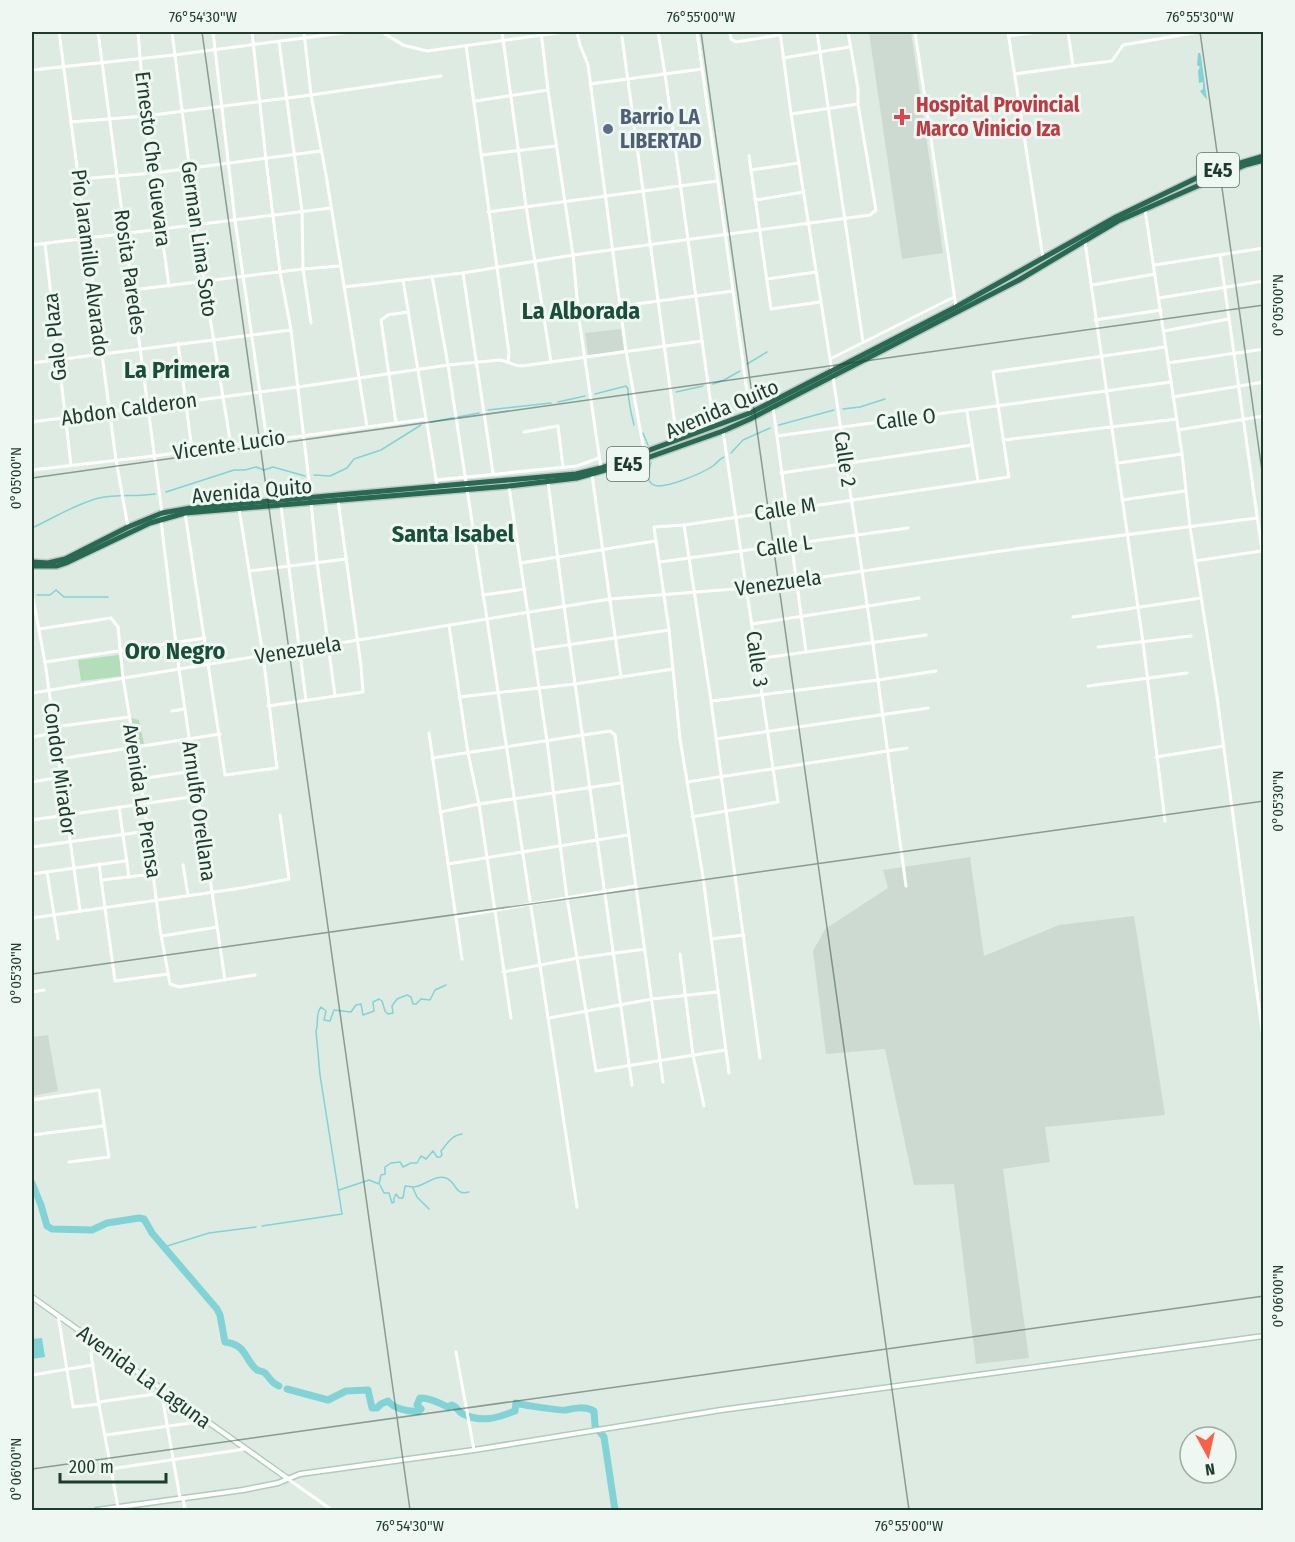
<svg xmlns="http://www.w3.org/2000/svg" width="1295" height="1542" font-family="'Fira Sans Condensed',sans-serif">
<rect width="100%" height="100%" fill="#deebe3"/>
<g fill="#ccdad2">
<polygon points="869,32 911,32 943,253 902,259"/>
<polygon points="621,329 624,350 588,355 585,333"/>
<polygon points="970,857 984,956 1059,925 1134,916 1165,1115 1045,1127 1050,1162 1003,1169 1029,1358 976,1364 954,1184 914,1185 885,1049 826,1054 813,951 825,929 888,888 883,870"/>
<polygon points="48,1035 58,1091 32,1096 32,1037"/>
</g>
<g fill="#b4deba">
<polygon points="119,655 122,676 81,681 78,660"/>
<polygon points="131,718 139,720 144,744 136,744"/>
</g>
<g fill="#81d3d5">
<polygon points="1198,53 1200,53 1201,56 1207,100 1200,91 1203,89 1203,82 1199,83 1198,71 1200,67 1197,65"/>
<polygon points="42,1338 45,1357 32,1359 32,1339"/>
</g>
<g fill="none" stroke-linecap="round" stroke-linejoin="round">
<g stroke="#81d3d5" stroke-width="1.5">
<polyline points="747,364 767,352"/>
<polyline points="713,384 724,380 740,371"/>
<polyline points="676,392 703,386"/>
<path d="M595,394l31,-8 2,3c0,12 3,24 6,36"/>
<polyline points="558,402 585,396"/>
<polyline points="843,409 860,407 885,399"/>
<polyline points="488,410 551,403"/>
<polyline points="431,422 479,413"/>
<polyline points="779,425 834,410"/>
<polyline points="643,433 648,445"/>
<polyline points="731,453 743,440 770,428"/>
<path d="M651,462c-1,7 -6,17 1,22 9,8 52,-12 61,-18 5,-4 6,-7 11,-9"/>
<polyline points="314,475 330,476 347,468 354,459 381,450 421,425"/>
<polyline points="166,492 234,470 245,470 256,467 264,470 273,467 305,476"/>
<path d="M32,528c22,-10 43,-24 67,-30 18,-4 38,-1 56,-4"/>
<polyline points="37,595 50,595 56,590 64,597 108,597"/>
<path d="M380,1185l4,8h5l3,10 2,-1v-4l2,-4 3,4h4l2,-12c3,0 6,1 9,1 10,-1 22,-13 32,-9 11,4 8,18 23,14"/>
<polyline points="413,1188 417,1197 429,1209"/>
<path d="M339,1190l30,-10 10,4 2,-9 4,-1v-7l6,-4 9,-1 3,5 8,-4h6l4,-7 5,3 7,-8 4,6h3l2,-2 -1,-4c6,-7 11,-16 21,-17"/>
<path d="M262,1226l80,-12 -22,-139 -4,-44c3,-8 -1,-17 5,-24l5,4 -2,9 6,1 4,-11 17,2 5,-7 5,-1 2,11 11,-4 -1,-9 6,-3 3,2 3,10 3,3 5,-1 -1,-7 5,-7 10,-4 4,2 2,7h3l5,-5 9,1 5,-10 11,-5"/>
<polyline points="164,1247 209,1233 256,1227"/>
</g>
<g stroke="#81d3d5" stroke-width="7">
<path d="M32,1183l9,22 6,21 5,3 40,1 15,-7 32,-5 5,1 8,14 65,76 3,6 5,27c22,3 19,17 32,28 2,1 6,1 8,3 6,6 6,10 14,13"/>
<path d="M287,1389l41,11 18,-9 22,-1 4,18h5l4,-4 7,-3c6,8 21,11 31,10l2,-2 -4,-4 3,-7c12,0 18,5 28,9l4,-2c6,2 5,6 11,9 19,9 34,4 52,-3l1,-8c5,2 47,8 50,7 9,-2 19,-4 28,1l1,15 9,11 11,73"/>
</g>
<g stroke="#b0cbbd" stroke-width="7">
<g id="secondary">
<polyline points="32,1297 287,1478"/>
<polyline points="97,1510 243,1490 278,1483 300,1474 474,1450 721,1410 1264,1336"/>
</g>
</g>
<g stroke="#c0c8c5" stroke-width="8">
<g id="highway">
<polyline points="32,562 48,563 65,559 128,527 162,513 191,508 576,474 601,468 750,413 956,307 1116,217 1207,173 1264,156"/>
<polyline points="32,566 57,566 66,563 150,523 185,513 509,486 577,478 644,459 723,431 750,419 1019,280 1118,221 1245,165 1264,160"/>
</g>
</g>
<g stroke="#fff" stroke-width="3">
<polyline points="59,32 116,460 128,527"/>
<polyline points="98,32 162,513"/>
<polyline points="138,32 145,116 169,286"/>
<polyline points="172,32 204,281 231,446"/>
<polyline points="213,32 235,220 267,441"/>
<polyline points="252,32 266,160 280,272 291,330 311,498"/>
<polyline points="304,32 311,95 326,175 367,427"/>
<polyline points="382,32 403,45 427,51 565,32"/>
<polyline points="502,32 526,206 551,362"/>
<polyline points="541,32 548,90 573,255 579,319 601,468"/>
<polyline points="577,32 580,45 588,65 626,351 644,451"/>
<polyline points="658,32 665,74 714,427"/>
<polyline points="697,32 750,413"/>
<polyline points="730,32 731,39 736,42 780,35"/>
<polyline points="780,32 791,114 832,371"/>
<polyline points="817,32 863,342"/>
<polyline points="915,32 956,307"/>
<polyline points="1008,32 1043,258"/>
<polyline points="1009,36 1038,32"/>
<polyline points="622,37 676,432 679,440"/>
<polyline points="279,42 302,211 303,269 311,323"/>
<polyline points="466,46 509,353 508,361"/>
<polyline points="783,58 849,47"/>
<polyline points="1073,66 1112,61 1123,45 1199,32"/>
<polyline points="32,70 174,55 350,32"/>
<polyline points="1015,74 1073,66 1068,32"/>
<polyline points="590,84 702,69"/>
<polyline points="475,101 548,90"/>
<polyline points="791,114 858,104 858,89 848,32"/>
<polyline points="71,122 145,116 311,95 441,76"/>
<polyline points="482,155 556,146"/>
<polyline points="749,156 771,309 820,302"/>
<polyline points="751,170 799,163"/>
<polyline points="79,179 154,173 321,151"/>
<polyline points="756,200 804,192"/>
<polyline points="1145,210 1182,454 1190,527 1217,697 1264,1045"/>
<polyline points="488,212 717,181"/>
<polyline points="1085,242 1143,642 1165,821"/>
<polyline points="45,244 71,465"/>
<polyline points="32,245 331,208"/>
<polyline points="1220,255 1264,565"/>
<polyline points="1154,265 1264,248"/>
<polyline points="463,273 493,473"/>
<polyline points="432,276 448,365 577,1207"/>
<polyline points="767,279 816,272"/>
<polyline points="403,280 437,485"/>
<polyline points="1092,285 1155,274"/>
<polyline points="344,287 463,273 573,255 870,215 876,210 858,104"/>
<polyline points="132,290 303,269 340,266"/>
<polyline points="1159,298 1264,281"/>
<polyline points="621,306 733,291"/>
<polyline points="1095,320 1161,310"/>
<polyline points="1164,331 1229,319"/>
<polyline points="178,343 192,450"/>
<polyline points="830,359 954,297"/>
<polyline points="32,363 291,330"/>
<polyline points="1168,363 1264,349"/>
<polyline points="833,377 873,644 906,886"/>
<polyline points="1173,397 1264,382"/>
<polyline points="773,407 806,652"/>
<polyline points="967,412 978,481"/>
<path d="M32,422l266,-35 150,-22 52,-5c8,1 13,6 22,6l180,-25"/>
<polyline points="396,423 381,320 388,315 408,312"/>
<polyline points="1178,430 1264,416"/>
<polyline points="524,432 558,426 563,467"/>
<polyline points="777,436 1171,382"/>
<polyline points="1004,440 1177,419"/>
<polyline points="1118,463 1182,454"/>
<polyline points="32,470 154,456 426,419"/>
<polyline points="781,473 972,445"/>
<polyline points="592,475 621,677"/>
<polyline points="436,480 577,466 599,458"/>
<polyline points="548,482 564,606 632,1085"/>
<polyline points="509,487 547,741 567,898 596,1071 725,1050"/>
<polyline points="1122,500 1185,491"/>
<polyline points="311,502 317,562 335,696"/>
<polyline points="281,506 306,700"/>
<polyline points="185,513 225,775 277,768 263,655 239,509"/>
<polyline points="161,521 179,669 225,980"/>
<polyline points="684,525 711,701 760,1058"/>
<polyline points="429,539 473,532"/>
<polyline points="1195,561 1261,551"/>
<polyline points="660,562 908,528"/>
<polyline points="521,563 655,541"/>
<polyline points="250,571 346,559"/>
<polyline points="32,593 45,662 80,911"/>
<polyline points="483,595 525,589"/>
<polyline points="1073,617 1201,598"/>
<polyline points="752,624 919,598"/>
<polyline points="449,625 468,753 479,804 511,1018"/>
<polyline points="39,629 111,618 118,627 123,678 144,803 160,929 170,984 179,987 255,975"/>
<polyline points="1098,647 1191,636"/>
<polyline points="533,650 669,630"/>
<polyline points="757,659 926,635"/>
<polyline points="45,662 205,638"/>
<polyline points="1088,686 1187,673"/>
<polyline points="32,693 610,599 746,588 1015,549 1257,518"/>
<polyline points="459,697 575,684 673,669"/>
<polyline points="712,701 878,680 936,671"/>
<polyline points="268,706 363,692 361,666 338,500"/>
<polyline points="172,711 184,709"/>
<polyline points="54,727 129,717"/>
<polyline points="429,733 462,959"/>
<polyline points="32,737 55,733"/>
<polyline points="716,739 928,708"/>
<polyline points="1156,757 1224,746"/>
<polyline points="432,758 610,731 615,735 663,1082"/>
<polyline points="59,759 220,734"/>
<polyline points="140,779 193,771"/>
<polyline points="32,782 61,777"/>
<polyline points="687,782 907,748"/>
<polyline points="119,807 129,877"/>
<polyline points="440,812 479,804 620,783"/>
<polyline points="692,817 778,802 723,431"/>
<polyline points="32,820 197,796"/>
<polyline points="32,847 148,831"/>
<polyline points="99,864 115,981 168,974"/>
<polyline points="448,864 628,835"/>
<polyline points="183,865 188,895"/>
<polyline points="47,872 58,939"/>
<polyline points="32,874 125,861"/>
<polyline points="102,880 153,874"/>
<polyline points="456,917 635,886"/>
<polyline points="32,918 242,888 289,879 280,815"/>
<polyline points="162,936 217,927"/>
<polyline points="711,939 744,935"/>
<polyline points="680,954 693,1055 704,1106"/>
<polyline points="503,972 578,958 645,949"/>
<polyline points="32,992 44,990"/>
<polyline points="549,1018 652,999 717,992"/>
<polyline points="729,1073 703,877 680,739 669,630 654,527 684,525 1009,477 993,372 1165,347"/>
<polyline points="32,1100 99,1090 109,1157 69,1162"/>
<polyline points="32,1135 103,1126"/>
<polyline points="58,1315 73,1407 99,1404"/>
<polyline points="93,1340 91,1354 98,1399 118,1507"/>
<polyline points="456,1352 474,1450"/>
<polyline points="32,1375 93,1365"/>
<polyline points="164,1391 162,1396 180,1498"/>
<polyline points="99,1402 162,1393"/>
<polyline points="106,1435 204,1421"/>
<polyline points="110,1469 245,1449"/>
<polyline points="288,1479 332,1510"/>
<polyline points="183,1498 185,1510"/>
</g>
<use href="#secondary" stroke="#fff" stroke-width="4"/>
<use href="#highway" stroke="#286953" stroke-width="5"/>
</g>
<path fill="none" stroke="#1e3b2f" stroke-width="1.5" stroke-opacity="0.45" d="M202,32l208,1478M701,32l208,1478M1200,32l64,453M32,478l1232,-173M32,974l1232,-173M32,1469l1232,-173"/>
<path fill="#e0444e" stroke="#eef7f1" stroke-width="2" d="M899 108h6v6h6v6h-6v6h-6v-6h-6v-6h6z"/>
<circle fill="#5c6f8a" stroke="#eef7f1" stroke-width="2" cx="608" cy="129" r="6"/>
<g text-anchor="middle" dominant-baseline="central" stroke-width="6" stroke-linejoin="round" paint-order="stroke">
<g fill="#eef7f1" stroke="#5c7369" stroke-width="1.5">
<rect x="1197" y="153" width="42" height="34" rx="4.5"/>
<rect x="607" y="447" width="42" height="34" rx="4.5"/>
</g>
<g font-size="20" font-weight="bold" fill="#1e3b2f">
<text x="1218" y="170">E45</text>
<text x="628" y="464">E45</text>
</g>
<g font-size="21" font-weight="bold" fill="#be3a42" stroke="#eef7f1" text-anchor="start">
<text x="916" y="105">Hospital Provincial<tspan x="916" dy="24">Marco Vinicio Iza</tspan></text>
</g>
<g font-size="21" font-weight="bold" fill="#4e5e75" stroke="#eef7f1" text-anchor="start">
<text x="620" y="117">Barrio LA<tspan x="620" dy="24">LIBERTAD</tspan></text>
</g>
<g font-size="21" fill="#1e3b2f" stroke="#eef7f1">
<text transform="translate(153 159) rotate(83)">Ernesto Che Guevara</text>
<text transform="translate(199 239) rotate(82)">German Lima Soto</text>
<text transform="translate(90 263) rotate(83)">Pío Jaramillo Alvarado</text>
<text transform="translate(130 272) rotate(82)">Rosita Paredes</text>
<text transform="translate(55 337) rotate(-96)">Galo Plaza</text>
<text transform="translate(129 409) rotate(-8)">Abdon Calderon</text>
<text transform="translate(722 409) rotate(-23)">Avenida Quito</text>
<text transform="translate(906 419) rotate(-7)">Calle O</text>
<text transform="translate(229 445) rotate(-8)">Vicente Lucio</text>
<text transform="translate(845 459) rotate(82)">Calle 2</text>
<text transform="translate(252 491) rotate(-5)">Avenida Quito</text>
<text transform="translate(785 509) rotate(-9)">Calle M</text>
<text transform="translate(784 546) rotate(-8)">Calle L</text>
<text transform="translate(778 583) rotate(-8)">Venezuela</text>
<text transform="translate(298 650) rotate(-9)">Venezuela</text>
<text transform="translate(757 659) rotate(82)">Calle 3</text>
<text transform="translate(60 769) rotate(82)">Condor Mirador</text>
<text transform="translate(142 801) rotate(81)">Avenida La Prensa</text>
<text transform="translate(199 811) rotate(82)">Arnulfo Orellana</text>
<text transform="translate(144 1377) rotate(36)">Avenida La Laguna</text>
</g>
<g font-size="24" font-weight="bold" fill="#194e3a" stroke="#eef7f1">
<text x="581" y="311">La Alborada</text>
<text x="177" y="370">La Primera</text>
<text x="453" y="534">Santa Isabel</text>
<text x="175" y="651">Oro Negro</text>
</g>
</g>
<rect width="1295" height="1542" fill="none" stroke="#eef7f1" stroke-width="66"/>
<g transform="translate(1208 1455) rotate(172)"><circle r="28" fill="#eef7f1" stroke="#9baca3" stroke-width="1.5"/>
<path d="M0-4.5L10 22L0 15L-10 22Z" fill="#fc5e4a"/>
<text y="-9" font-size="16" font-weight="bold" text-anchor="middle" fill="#1e3b2f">N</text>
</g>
<path d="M60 1473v9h106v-9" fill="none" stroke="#1e3b2f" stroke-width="3"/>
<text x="69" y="1473" font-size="18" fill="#1e3b2f" stroke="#eef7f1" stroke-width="4.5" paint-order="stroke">200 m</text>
<rect x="33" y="33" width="1229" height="1476" fill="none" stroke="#1e3b2f" stroke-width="2"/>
<g font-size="15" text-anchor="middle" fill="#1e3b2f">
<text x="203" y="22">76°54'30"W</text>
<text x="701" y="22">76°55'00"W</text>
<text x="1200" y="22">76°55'30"W</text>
<text transform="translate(1278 305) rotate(-90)" y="5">0°05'00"N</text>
<text transform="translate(16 478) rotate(-90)" y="5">0°05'00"N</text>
<text transform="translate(1278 801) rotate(-90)" y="5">0°05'30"N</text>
<text transform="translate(16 973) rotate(-90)" y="5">0°05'30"N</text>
<text transform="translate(1278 1296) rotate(-90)" y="5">0°06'00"N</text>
<text transform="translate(16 1469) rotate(-90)" y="5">0°06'00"N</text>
<text x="410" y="1531">76°54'30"W</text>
<text x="909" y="1531">76°55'00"W</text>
</g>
</svg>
